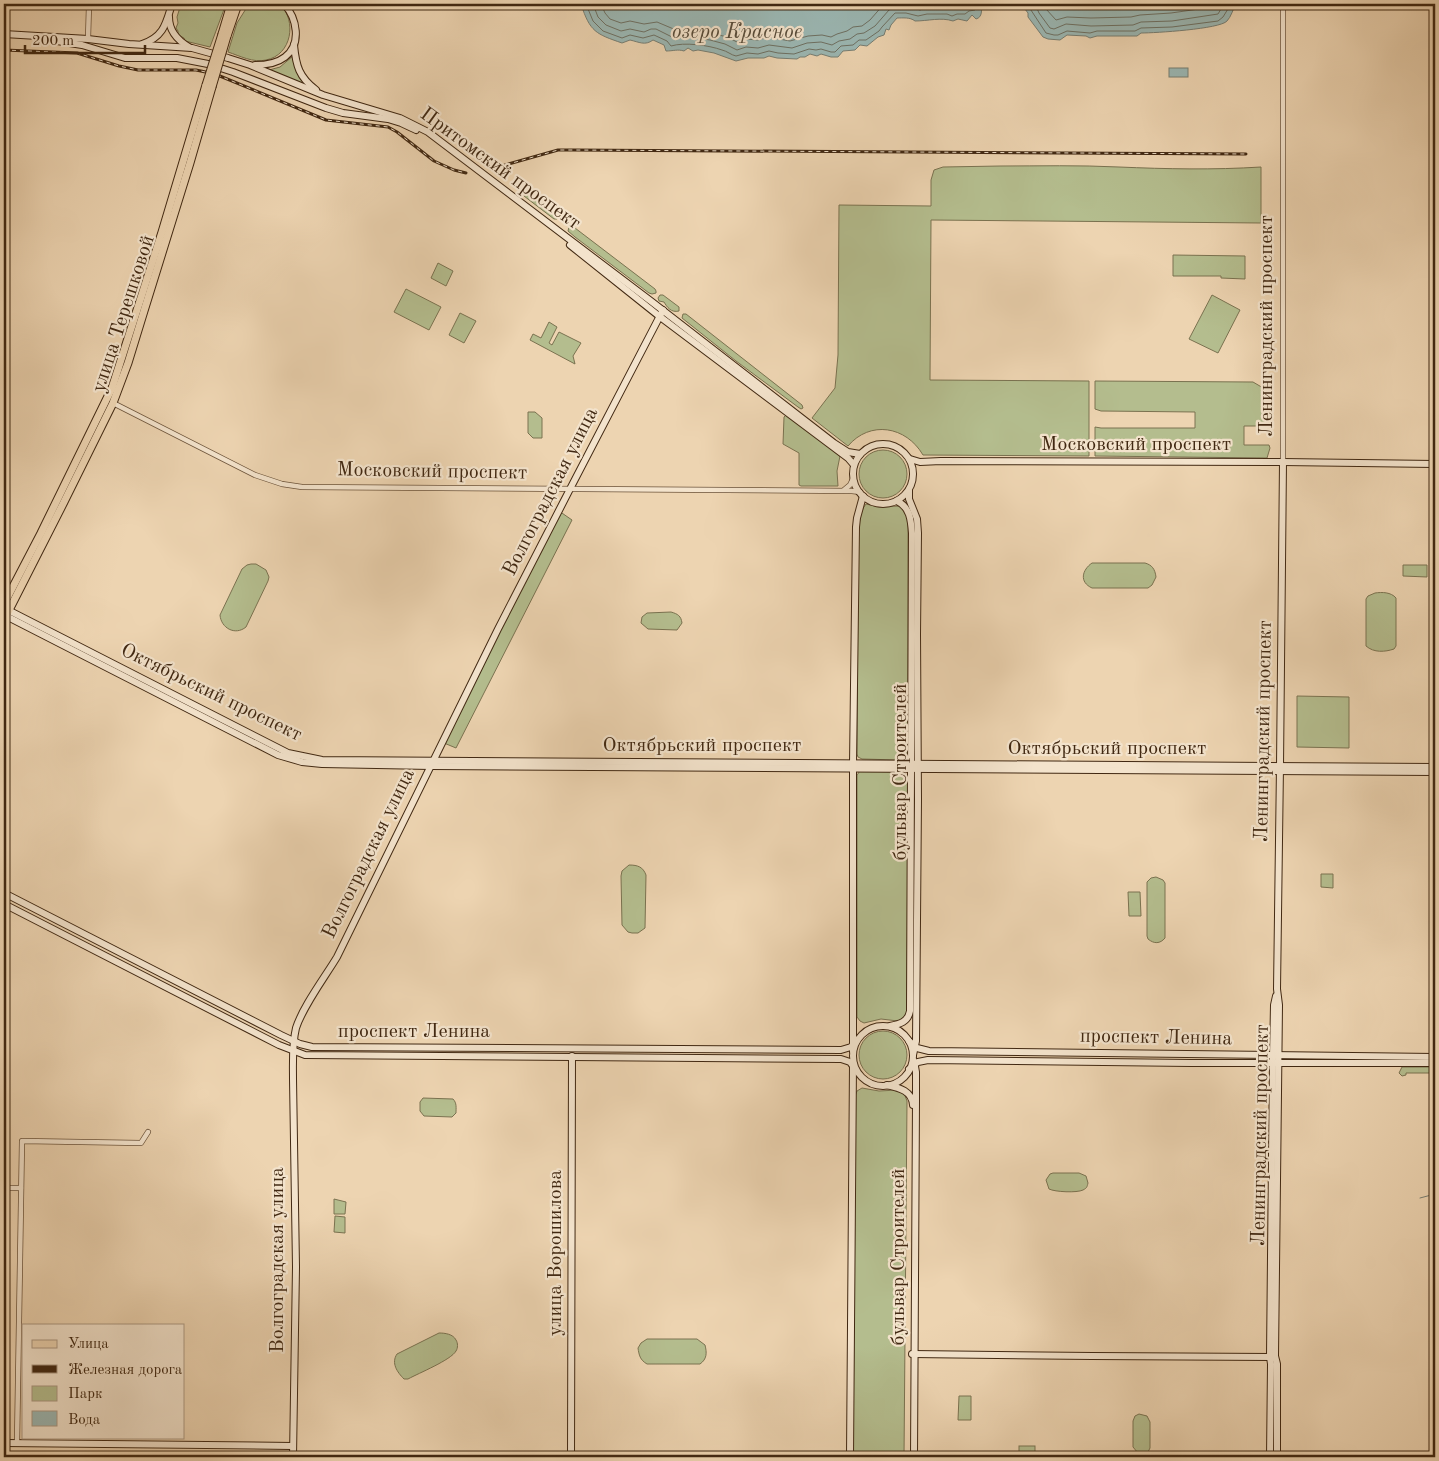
<svg xmlns="http://www.w3.org/2000/svg" width="1439" height="1461" font-family="'Old Standard TT',serif">
<rect width="100%" height="100%" fill="#edd4b1"/>
<filter id="stains"><feTurbulence type="fractalNoise" baseFrequency=".004" numOctaves="4"/><feColorMatrix values="0 0 0 0 .2 0 0 0 0 .09 0 0 0 0 .02 0 0 0 .5 -.17"/></filter>
<radialGradient id="worn" r=".72"><stop offset=".6" stop-color="#630" stop-opacity="0"/><stop offset="1" stop-color="#630" stop-opacity=".3"/></radialGradient>
<g fill="#b4bd8e" stroke="#7a7250">
<polygon points="181,4 226,4 210,47 185,41 184,38 178,35 178,31 176,28 178,23 177,17"/>
<path d="M249,4h31c17,17 12,51 -14,56 -13,3 -26,-4 -38,-8l9,-29z"/>
<polygon points="293,56 309,87 269,70 280,67"/>
<path d="M1000,166c40,0 79,-1 119,1 47,2 95,3 142,0v56l-330,-3 -1,160 159,1v75l-166,-1c-17,-29 -53,-35 -75,-9l-36,-28 23,-30 3,-33 1,-150 92,1v-26l3,-10 9,-3z"/>
<polygon points="525,189 557,214 558,216 557,219 554,219 524,196 522,191"/>
<polygon points="569,227 575,228 655,289 656,291 656,293 652,294 649,293 575,237 568,231"/>
<polygon points="1173,255 1245,256 1245,279 1221,278 1221,276 1173,276"/>
<polygon points="438,263 453,271 446,286 431,278"/>
<polygon points="406,289 441,307 429,330 394,312"/>
<path d="M660,295h3l16,12v4c-8,2 -12,-4 -15,-9l-5,-1 -1,-3z"/>
<polygon points="1212,295 1240,310 1218,353 1189,339"/>
<polygon points="460,313 476,321 464,343 449,335"/>
<polygon points="683,314 686,314 802,405 803,408 801,409 798,407 736,361 682,318"/>
<polygon points="549,322 557,327 549,343 552,345 559,332 581,343 573,356 575,364 530,340 533,334 541,338"/>
<polygon points="1095,381 1253,382 1270,392 1272,401 1272,426 1244,426 1244,445 1269,445 1270,448 1267,458 1095,456 1095,427 1101,428 1195,428 1195,412 1101,411 1095,409"/>
<polygon points="528,412 535,412 542,418 542,438 533,438 528,433"/>
<polygon points="786,415 840,456 837,471 838,486 801,486 799,485 799,453 783,444 784,417"/>
<circle cx="883" cy="474" r="24"/>
<path d="M866,504l13,3 21,-1c7,4 8,14 8,21v223l-2,6 -7,4 -37,-1 -4,-2 -1,-3 1,-216c1,-11 1,-26 8,-34z"/>
<polygon points="559,511 572,520 456,748 444,743"/>
<path d="M1092,563h53c7,2 10,6 11,14l-4,8 -4,3h-56c-13,-6 -10,-18 0,-25z"/>
<path d="M251,564h5l10,6 3,7 -1,4 -22,46c-11,9 -25,1 -26,-12l22,-46 5,-4z"/>
<polygon points="1403,565 1427,565 1427,577 1403,576"/>
<path d="M1375,593c7,-1 16,-1 21,5v48l-2,3c-9,3 -20,4 -28,-3v-47l2,-3z"/>
<path d="M671,612c7,2 10,4 11,11l-5,7 -29,-1 -7,-6 1,-6 5,-4z"/>
<polygon points="1297,696 1349,697 1349,748 1297,747"/>
<polygon points="860,771 904,772 908,778 907,1011 904,1018 898,1021 881,1019 864,1023 860,1021 857,1017 857,775"/>
<path d="M629,865c9,0 14,2 17,10l-1,53 -7,5h-6l-4,-1 -6,-7 -1,-49 1,-5z"/>
<polygon points="1321,874 1333,874 1333,888 1321,887"/>
<path d="M1156,877l7,3 2,3v55c-5,6 -11,6 -17,1l-1,-3v-54l4,-4z"/>
<polygon points="1128,892 1140,892 1141,916 1129,916"/>
<circle cx="883" cy="1055" r="24"/>
<polygon points="1402,1067 1435,1067 1435,1073 1406,1073 1406,1075 1402,1076 1399,1073"/>
<polygon points="862,1088 879,1091 898,1090 904,1093 907,1101 904,1457 852,1457 855,1096 857,1091"/>
<path d="M423,1098l30,1c4,4 3,9 3,14l-4,4 -28,-1 -4,-5v-9z"/>
<path d="M1053,1173h26l7,3 2,7c-1,4 -1,5 -5,7 -6,3 -28,2 -34,-1l-3,-9 4,-6z"/>
<polygon points="334,1199 346,1202 345,1214 334,1214"/>
<polygon points="335,1216 345,1217 345,1233 334,1232"/>
<path d="M439,1333c6,0 14,1 17,7 2,3 2,8 0,11 -5,9 -37,22 -48,28h-4c-7,-7 -13,-16 -7,-25z"/>
<path d="M647,1339h50l8,6c2,8 2,14 -5,19h-53c-7,-4 -8,-9 -9,-16l3,-5z"/>
<polygon points="959,1396 971,1396 971,1420 958,1420"/>
<polygon points="1139,1414 1147,1416 1150,1422 1150,1448 1148,1452 1144,1455 1138,1453 1133,1447 1133,1421 1135,1416"/>
<rect x="1019" y="1446" width="16" height="11"/>
</g>
<g fill="#9bb7b3" stroke="#777e73">
<path d="M581,4h401c-1,6 1,13 -6,15l-4,-4 -5,6 -9,-2 -5,2c-12,-4 -25,0 -38,0 -5,-4 -12,-3 -18,-3l-6,7 -2,5 -3,-1 -2,6 -6,2 -11,9 -7,-1 -5,5 -12,1 -5,6h-7l-10,-3 -4,2 -7,-2 -5,3h-5l-3,2 -20,-1 -8,-2 -5,2h-16l-12,3 -22,-8 -16,-3 -5,1 -5,-3 -4,3c-6,-2 -11,0 -18,0l-2,-6 -11,-5c-8,6 -14,2 -23,0l-8,3c-26,-9 -32,-11 -41,-39z"/>
<path d="M1021,4h215c-3,5 -5,13 -9,17 -7,8 -72,12 -86,12l-4,3h-40l-7,2 -4,-2 -19,-1 -7,5 -12,-1 -5,-2 -15,-20v-4z"/>
<rect x="1169" y="68" width="19" height="9"/>
</g>
<g fill="none" stroke-linecap="round" stroke-linejoin="round">
<g stroke="#6e7062" stroke-width="1">
<path d="M586,4l7,17 10,10 19,7 8,-3 13,3 11,-3 13,6 4,5c13,-4 37,-1 51,4 5,1 9,5 14,6l11,-3 11,1 11,-3 9,2 16,1 15,-5 7,1 5,-1 10,3h4l6,-6 12,-1 6,-5h7l13,-9 3,-4 13,-14h11l12,3 9,-2h20l5,2 5,-2h8l4,-3 6,-1 2,-6"/>
<polyline points="593,4 598,17 606,25 621,31 630,29 644,32 651,29 656,29 674,38 690,37 710,40 725,44 737,50 746,47 758,48 769,45 792,48 807,43 821,42 832,45 839,41 850,39 857,34 864,33 875,26 889,10 894,7 907,6 920,10 926,8 952,9 963,8 970,4"/>
<polyline points="601,4 605,13 610,19 621,23 630,21 644,24 657,22 676,30 690,30 711,33 727,37 737,42 745,39 758,40 768,37 790,41 808,36 822,35 831,37 837,34 847,31 853,27 862,26 870,20 884,4"/>
<polyline points="1027,4 1046,33 1054,35 1058,35 1067,31 1090,33 1097,31 1135,31 1141,28 1172,27 1218,21 1223,17 1231,4"/>
<polyline points="1035,4 1039,13 1050,28 1054,29 1066,24 1091,26 1133,25 1141,22 1172,21 1218,14 1224,4"/>
<polyline points="1044,4 1046,9 1056,20 1067,17 1091,18 1131,17 1140,15 1171,13 1213,7 1215,4"/>
</g>
<polyline stroke="#777e73" stroke-width="1" points="1420,1198 1435,1194"/>
<g stroke="#6c533a" stroke-width="6">
<g id="street">
<polyline points="62,4 104,6 105,4"/>
<polyline points="88,39 89,5"/>
<polyline points="113,403 255,475 282,484 302,487 852,491 860,492"/>
<polyline points="1283,462 1283,4"/>
<polyline points="844,490 850,485 853,479"/>
<polyline points="4,1188 21,1188"/>
<polyline points="17,1443 22,1141 141,1143 148,1132"/>
</g>
</g>
<g stroke="#412812" stroke-width="8">
<g id="secondary">
<path d="M169,17c0,14 8,23 20,30"/>
<polyline points="4,34 88,39 129,44 192,48 228,58 250,65 323,95 400,118 428,132 652,302 834,443 848,452 860,454"/>
<polyline points="57,41 82,45 125,58 177,58 208,64 233,72 326,108 343,113 388,119 401,123 416,130"/>
<path d="M142,44c22,-7 24,-21 30,-40"/>
<path d="M294,45c2,21 5,32 22,45"/>
<path d="M255,65c10,0 21,-1 30,-8 17,-13 12,-39 -1,-53"/>
<polyline points="570,245 659,316 848,458 854,465"/>
<circle cx="883" cy="474" r="30"/>
<polyline points="910,459 920,462 941,461 1283,462 1435,464"/>
<polyline points="909,490 909,499 917,519 918,533 917,634 918,799 916,1041 913,1055"/>
<polyline points="8,610 288,753 322,760 1435,767"/>
<polyline points="6,616 278,755 302,762 322,764 431,766 1435,772"/>
<polyline points="4,893 281,1035 300,1044 312,1047 841,1050 851,1047 857,1040"/>
<polyline points="4,904 279,1045 305,1055 841,1059 850,1062 856,1070"/>
<path d="M890,1026c10,-2 18,-4 20,-15l2,-478c-1,-13 -2,-26 -15,-32"/>
<circle cx="883" cy="1056" r="30"/>
<polyline points="909,1041 917,1048 929,1051 1435,1057"/>
<polyline points="853,1051 853,764 856,527 857,518 863,496"/>
<polyline points="914,1061 916,1072 916,1101 914,1457"/>
<polyline points="909,1069 918,1062 928,1060 1191,1063 1435,1063"/>
<path d="M887,1085c13,3 25,6 26,20"/>
<polyline points="912,1354 1093,1356 1272,1357"/>
<polyline points="4,1443 293,1446"/>
<path d="M293,1457l3,-190 -3,-188c0,-16 -1,-35 3,-51 7,-22 29,-51 41,-71l161,-328 72,-140 93,-179"/>
<polyline points="571,1457 572,1056"/>
<polyline points="850,1457 853,1064"/>
<polyline points="1270,1457 1271,1364 1270,1357 1273,1056 1274,1005 1276,996"/>
<polyline points="1277,1457 1277,1364 1275,1356 1279,1005 1277,989 1280,766 1283,462"/>
</g>
</g>
<g stroke="#412812" stroke-width="9">
<g id="primary">
<polyline points="222,34 231,4"/>
<polyline points="227,36 238,4"/>
<polyline points="4,604 41,533 112,388 162,232 206,85"/>
<polyline points="4,620 64,502 113,403 128,363 144,311 190,163 212,87"/>
</g>
</g>
<use href="#street" stroke="#f3e3cc" stroke-width="4.5"/>
<use href="#secondary" stroke="#f3e3cc" stroke-width="6"/>
<use href="#primary" stroke="#edd4b1" stroke-width="7"/>
<g stroke="#412812" stroke-width="3">
<g id="rail">
<polyline points="4,50 77,53 119,66 138,70 196,70 215,74 326,120 388,127 397,132 434,161 454,170 466,173"/>
<polyline points="491,169 558,150 573,150 1246,154"/>
</g>
</g>
<use href="#rail" stroke="#f3e3cc" stroke-width="1" stroke-dasharray="4" stroke-linecap="butt"/>
<g stroke="#412812" stroke-width="9" stroke-linecap="butt">
<g id="primary-bridge">
<polyline points="206,85 222,34"/>
<polyline points="212,87 227,36"/>
</g>
</g>
<use href="#primary-bridge" stroke="#edd4b1" stroke-width="7"/>
</g>
<g text-anchor="middle" dominant-baseline="central" stroke-width="4.5" stroke-linejoin="round" paint-order="stroke">
<g font-size="20" fill="#412812" stroke="#f3e3cc">
<text transform="translate(500 169) rotate(36)">Притомский проспект</text>
<text transform="translate(124 314) rotate(-72)">улица Терешковой</text>
<text transform="translate(1267 326) rotate(-90)">Ленинградский проспект</text>
<text x="1136" y="445">Московский проспект</text>
<text transform="translate(432 472) rotate(1)">Московский проспект</text>
<text transform="translate(551 492) rotate(-63)">Волгоградская улица</text>
<text transform="translate(211 693) rotate(26)">Октябрьский проспект</text>
<text transform="translate(1264 731) rotate(-89)">Ленинградский проспект</text>
<text x="702" y="746">Октябрьский проспект</text>
<text x="1107" y="749">Октябрьский проспект</text>
<text transform="translate(901 772) rotate(-90)">бульвар Строителей</text>
<text transform="translate(369 854) rotate(-64)">Волгоградская улица</text>
<text x="414" y="1032">проспект Ленина</text>
<text transform="translate(1156 1038) rotate(1)">проспект Ленина</text>
<text transform="translate(1261 1135) rotate(-89)">Ленинградский проспект</text>
<text transform="translate(556 1253) rotate(-90)">улица Ворошилова</text>
<text transform="translate(899 1257) rotate(-90)">бульвар Строителей</text>
<text transform="translate(278 1260) rotate(-90)">Волгоградская улица</text>
</g>
<g font-size="21" font-style="italic" fill="#584c3a" stroke="#f3e3cc">
<text x="737" y="32">озеро Красное</text>
</g>
</g>
<rect width="1439" height="1461" fill="none" stroke="#edd4b1" stroke-width="20"/>
<rect x="5" y="5" width="1429" height="1451" fill="none" stroke="#412812" stroke-width="2.5"/>
<rect x="10" y="10" width="1419" height="1441" fill="none" stroke="#412812"/>
<rect x="22" y="1324" width="162" height="115" fill="#f3e3cc" stroke="#ac9882"/>
<rect x="32" y="1340" width="25" height="8" fill="#edd4b1" stroke="#ac9882"/>
<text x="68" y="1348" font-size="15" fill="#412812">Улица</text>
<rect x="32" y="1365" width="25" height="8" fill="#412812" stroke="#ac9882"/>
<text x="68" y="1374" font-size="15" fill="#412812">Железная дорога</text>
<rect x="32" y="1386" width="25" height="15" fill="#b4bd8e" stroke="#ac9882"/>
<text x="68" y="1398" font-size="15" fill="#412812">Парк</text>
<rect x="32" y="1411" width="25" height="15" fill="#9bb7b3" stroke="#ac9882"/>
<text x="68" y="1424" font-size="15" fill="#412812">Вода</text>
<path d="M25 45v8h120v-8" fill="none" stroke="#412812" stroke-width="2.5"/>
<text x="32" y="45" font-size="15" fill="#412812" stroke="#f3e3cc" stroke-width="4" paint-order="stroke">200 m</text>
<rect width="100%" height="100%" filter="url(#stains)"/>
<rect width="100%" height="100%" fill="url(#worn)"/>
</svg>
